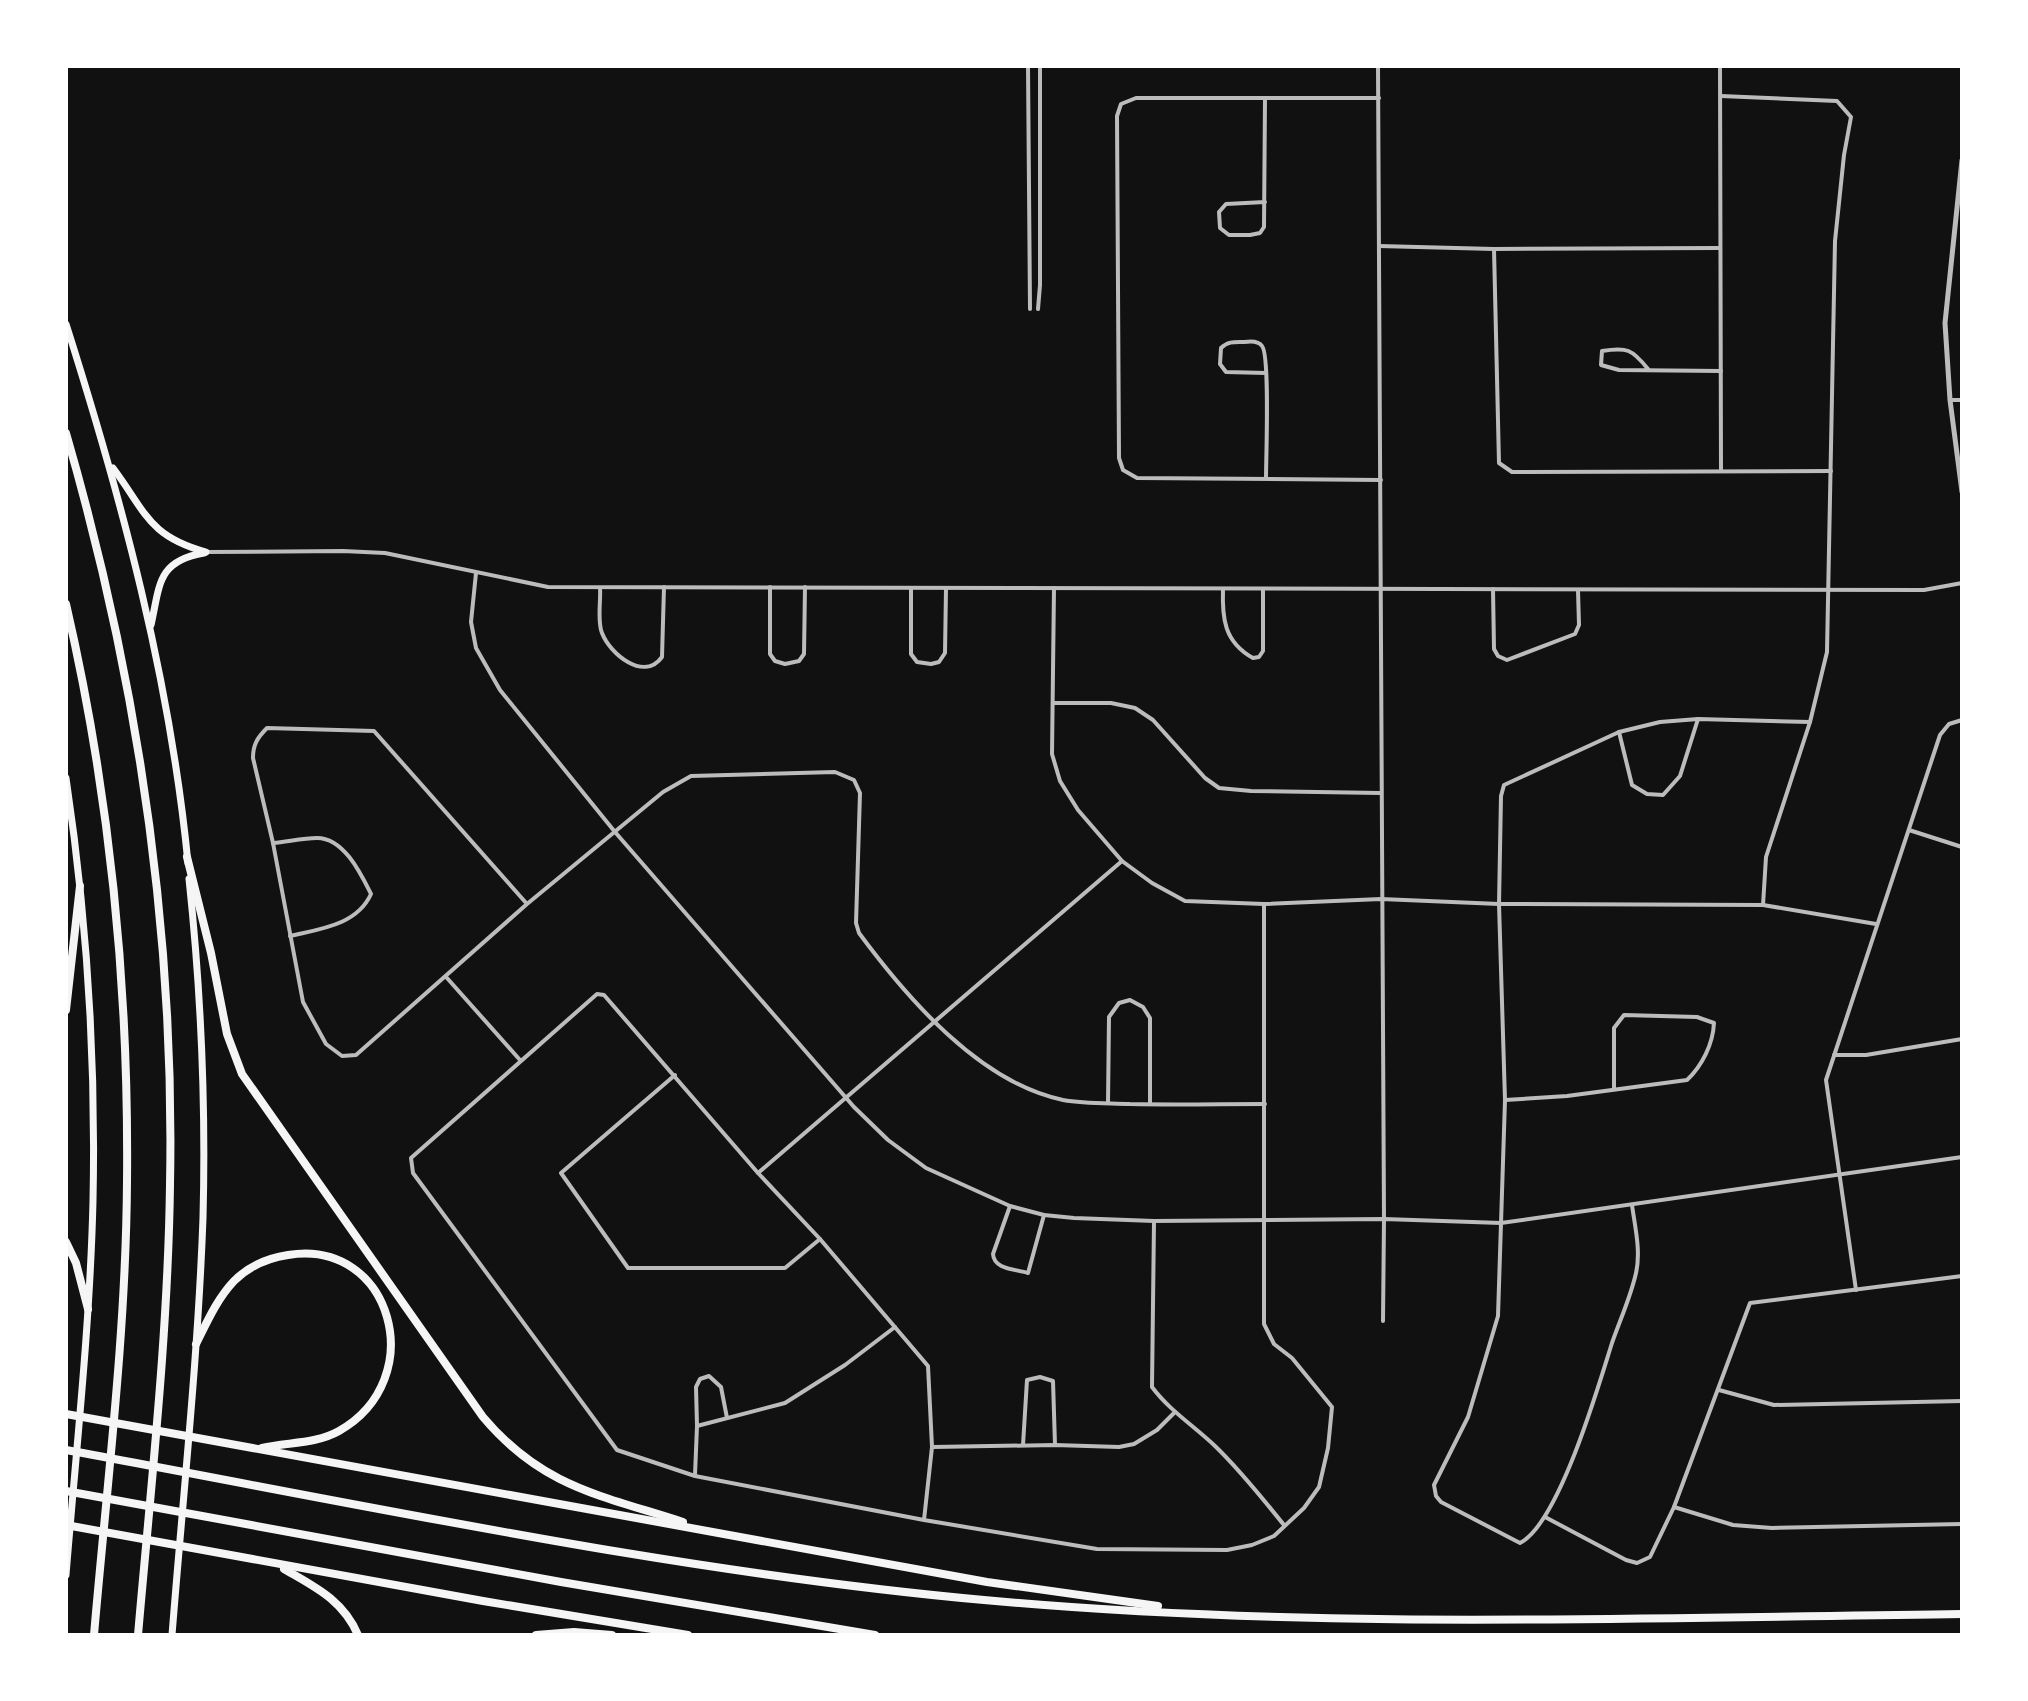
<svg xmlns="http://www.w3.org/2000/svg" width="2028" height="1701" font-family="Figtree,sans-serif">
<rect width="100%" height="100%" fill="#111"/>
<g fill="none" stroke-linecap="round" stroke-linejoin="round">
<g stroke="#bcbcbc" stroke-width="4">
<polyline points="1028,66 1030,309"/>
<polyline points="1378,66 1384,1219 1383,1321"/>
<polyline points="1720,66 1721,469"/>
<polyline points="1721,96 1837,101 1851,117 1844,155 1835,241 1827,652 1810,722 1766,857 1763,905"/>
<polyline points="1265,98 1264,227 1260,233 1250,235 1229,235 1220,228 1219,212 1226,204 1265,202"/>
<polyline points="1379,98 1136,98 1121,104 1117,116 1119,458 1123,470 1137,478 1381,480"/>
<polyline points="1379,246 1494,249 1720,248"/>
<polyline points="1494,249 1499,463 1512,472 1831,471"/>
<polyline points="1038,309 1040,285 1040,66"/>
<path d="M1648,369c-16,-20 -21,-22 -46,-18l-1,14 18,5 102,1"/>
<path d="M1266,373l-40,-1 -6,-8 1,-16c7,-7 14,-6 23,-6 6,-1 14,-2 18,4 8,9 4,113 4,132"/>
<polyline points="1950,400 1962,400"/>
<polyline points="206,552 343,551 385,553 548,587 1924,590 1962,583"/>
<polyline points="476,573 471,622 476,648 500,690 615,832 854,1107 888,1140 926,1168 1010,1206 1044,1215 1074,1218 1154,1221 1384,1219 1501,1223 1962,1157"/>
<polyline points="770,587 770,654 775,661 785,664 799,661 804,654 805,587"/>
<path d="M600,588c1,13 -3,33 2,45 8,21 42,49 60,24l2,-70"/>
<polyline points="911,588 911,654 917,662 931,664 939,662 945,653 946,588"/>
<polyline points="1054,588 1052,754 1060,781 1078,810 1122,861 1152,883 1185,901 1264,904 1381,899 1499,904 1763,905 1876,924"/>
<path d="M1223,589c-1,29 1,53 30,69l6,-1 4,-6v-62"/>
<polyline points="1493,589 1494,649 1498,656 1507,660 1575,634 1579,625 1578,590"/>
<polyline points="1053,703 1111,703 1135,708 1153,720 1205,778 1219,788 1251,791 1380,793"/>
<polyline points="1619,732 1632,785 1647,794 1663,795 1680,776 1698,719"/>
<polyline points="1909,830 1962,847"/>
<path d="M273,843c14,-1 29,-5 44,-5 27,0 44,36 54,56 -14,31 -51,35 -81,42"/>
<path d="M527,904l-153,-173 -107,-3c-10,10 -14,17 -14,30l20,85 30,159 23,42 16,12 14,-1 171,-151 136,-112 28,-16 144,-4 19,8 6,13 -4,130 3,10c48,65 121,150 204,167 22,4 46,3 67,4 45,1 90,0 135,0"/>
<polyline points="447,978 520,1060"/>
<polyline points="1834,1055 1866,1055 1962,1039"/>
<polyline points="675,1075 561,1173 628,1268 785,1268 820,1239"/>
<path d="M1505,1100l62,-4 120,-16c15,-14 26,-36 27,-57l-17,-6 -73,-2 -10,13v61"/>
<polyline points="1108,1103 1109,1017 1119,1003 1130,1000 1143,1007 1150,1018 1150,1104"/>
<polyline points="758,1173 1122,861"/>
<path d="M1632,1205c3,22 9,46 4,68 -5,23 -16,47 -24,70 -14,44 -53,180 -92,200l-79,-41 -5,-6 -2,-11 34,-68 30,-101 7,-216 -6,-196 2,-108 3,-11 115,-53 41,-10 38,-3 112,3"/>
<path d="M1010,1206l-17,48c1,16 23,15 35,19l16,-58"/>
<path d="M1154,1222l-2,165c17,23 42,39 63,59 26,25 47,52 69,79"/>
<polyline points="1856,1290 1826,1080 1940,735 1949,724 1962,720"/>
<polyline points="1719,1390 1774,1405 1962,1401"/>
<polyline points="697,1426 696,1387 700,1379 709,1376 721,1387 727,1418"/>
<polyline points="1023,1445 1027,1380 1040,1377 1053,1381 1055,1445"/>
<polyline points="933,1447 1055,1445 1119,1447 1134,1444 1157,1430 1175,1412"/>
<polyline points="695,1475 697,1426 785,1403 845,1365 895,1327"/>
<polyline points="1674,1507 1733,1525 1772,1528 1962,1524"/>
<polyline points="1545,1517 1626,1560 1637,1563 1650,1557 1674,1507 1750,1303 1962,1276"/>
<polyline points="924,1520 932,1447 928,1366 820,1239 758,1173 604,995 597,994 411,1158 413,1173 617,1450 695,1476 924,1520 1097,1549 1227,1550 1252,1545 1274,1536 1304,1508 1319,1487 1328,1448 1332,1407 1292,1358 1274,1344 1264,1324 1264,904"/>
</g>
<polyline stroke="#bcbcbc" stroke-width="5" points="1962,160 1945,323 1950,400 1962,492"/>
<g stroke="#f5f5f5" stroke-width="7">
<path d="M66,324c56,176 104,355 122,539"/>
<path d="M113,468c33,44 35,68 93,84"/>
<path d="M151,625c9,-40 6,-64 53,-72"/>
<path d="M66,778c21,140 30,281 27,423 -3,125 -17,250 -27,374"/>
<path d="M172,1635c11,-139 26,-278 31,-417 3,-113 -2,-226 -14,-339"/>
</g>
<g stroke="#f5f5f5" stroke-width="8">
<path d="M66,433c71,245 109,497 104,752 -2,150 -19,300 -32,450"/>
<path d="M66,604c44,190 63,384 61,578 -1,151 -20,302 -33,453"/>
<path d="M187,857l24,96 16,81 15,40 241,343c59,70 117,78 200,105"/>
<polyline points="66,1010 80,886"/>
<polyline points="66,1242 76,1263 88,1309"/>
<path d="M196,1344c11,-22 21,-45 38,-63 14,-14 34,-23 54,-26 104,-17 143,124 51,176 -23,13 -51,11 -77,17"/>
<polyline points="66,1414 987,1582 1158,1606"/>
<path d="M66,1450c305,56 609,122 918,150 325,30 652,18 978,14"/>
<polyline points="66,1491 561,1582 875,1635"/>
<polyline points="66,1525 483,1601 688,1635"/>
<path d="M284,1569c31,18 59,31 74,66"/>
<polyline points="536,1635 574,1632 612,1635"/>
</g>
</g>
<rect width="2028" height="1701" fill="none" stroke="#ffffff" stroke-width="136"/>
</svg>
